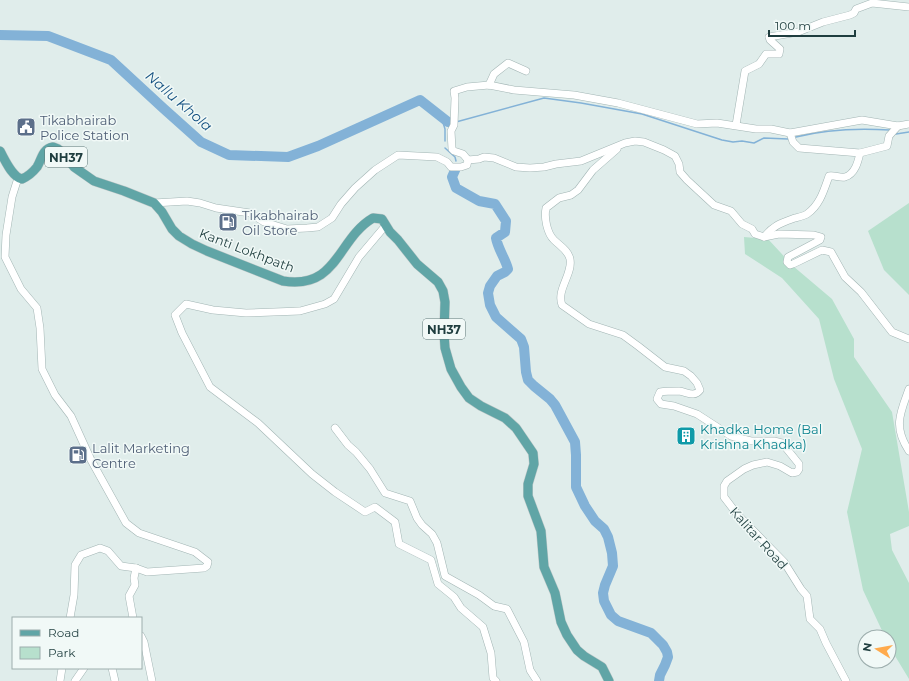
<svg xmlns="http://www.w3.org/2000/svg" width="909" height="681" font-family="Montserrat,sans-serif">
<rect width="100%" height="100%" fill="#e0edeb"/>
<g fill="#b7e0cd">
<polygon points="909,203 909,295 884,270 868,231"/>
<polygon points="744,237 768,239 793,266 832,299 854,339 854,357 892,412 909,512 909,526 890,534 892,550 909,583 909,679 889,646 889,637 885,637 863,590 847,512 862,449 834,379 819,319 782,278 745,254"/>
</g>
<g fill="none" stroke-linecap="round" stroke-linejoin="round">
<g stroke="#83b2d7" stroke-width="1.5">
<polyline points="441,116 445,129 445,141"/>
<polyline points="456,122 544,98 581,103 642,114 722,140 733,142 742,141 754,143 764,138 788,139"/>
<polyline points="896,134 909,132"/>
<path d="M796,137c31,-8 62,-9 94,-7"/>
<polyline points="445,148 455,157 456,161"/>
</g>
<g stroke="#83b2d7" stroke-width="10">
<polyline points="0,35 48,36 111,60 163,108 201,142 229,155 288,157 318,146 420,100 448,122"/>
<path d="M456,168l-4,9 4,11 23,13 16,3 11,17 -1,11 -9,6c2,11 9,20 12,31l-3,3 -8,4 -7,10 -2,7 2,12 6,12 25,22 3,8 2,25 2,8 6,6 16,13 5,6 20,37 1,13v32l9,19 10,15 9,8 4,8 4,16 1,13 -8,19 -2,8 1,8 7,14 7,6 33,12 12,12 4,7 1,5 -3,8 -5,10 -1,6"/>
</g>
<g stroke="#a2b5b4" stroke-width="8">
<g id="minor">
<polyline points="489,85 494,74 508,63 526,71"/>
<polyline points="909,124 898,126 862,120 790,133 771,129 756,129 717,123 697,124 618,103 574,95 514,90 489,85 467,87 454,91 455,98 454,125 451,131 452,149 454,151 463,154 468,160 479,159 484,157 494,158 516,167 530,168 544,167 556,164 581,161 625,143 635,141 644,142 664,150 675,156 679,164 680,172 687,180 714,205 731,211 742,224 752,229 755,234 764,237 779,234 814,235 821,237 820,240 788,257 787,262 790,265 793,264 822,250 831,252 845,277 861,292 892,332 909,339"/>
<polyline points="736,125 745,71 759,64 766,54 779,54 780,49 770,40 769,37 798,32 823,22 850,15 854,13 856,9 872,3 909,7"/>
<polyline points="790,133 793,142 799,148 860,153 887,146 889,136 898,126"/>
<path d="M617,149l-24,21 -15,20 -7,5 -12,3 -13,10c-2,10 1,25 8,32 6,6 14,10 16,19 3,15 -14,31 -8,46l27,19 34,11 15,11 27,21 19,4 7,5 6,7 3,7c-6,8 -13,2 -21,1 -6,0 -13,0 -19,1l-3,7 4,5 13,2 23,8 34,22 20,5h23l8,2 17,21v5l-2,3 -5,1 -12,-7 -13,-4 -14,3 -9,4 -17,12 -3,5v11l13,17 47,48 17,27 6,7 3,23 10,10 6,14 20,38"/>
<polyline points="18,178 12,197 6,235 5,257 21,289 37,308 40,328 42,369 55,395 71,416 91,460 126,523 139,533 195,552 208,562 207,566 204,568 147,572 136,568 121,566 108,551 100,548 81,555 75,565 74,595 70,618"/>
<polyline points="154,203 187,201 200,203 216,208 250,213 264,222 287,229 307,228 318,227 332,218 341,204 355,188 375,170 398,155 437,157 447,162 451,167 461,167 467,165 468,160"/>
<polyline points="386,225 359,257 334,299 325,304 300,311 246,313 213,310 186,304 175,315 182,333 210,387 258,423 312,474 335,492 365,512 375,507 395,522 399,544 431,560 438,584 454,597 461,608 483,627 491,653 493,678 496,681"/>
<path d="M764,237c10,-12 17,-14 31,-19 4,-1 9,-2 12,-4 13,-9 17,-24 22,-38 5,-1 11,2 16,1 10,-3 13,-15 15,-24"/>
<path d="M909,389c-9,24 -16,38 0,62"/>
<polyline points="335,428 348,445 356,452 370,469 385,493 410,501 417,518 422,525 432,534 437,543 445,576 479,595 494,606 507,609 524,642 530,670 537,681"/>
<polyline points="133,618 129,596 135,585 134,578 136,568"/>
<polyline points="141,636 144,642 152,681"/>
<polyline points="112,668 115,681"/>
<polyline points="60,681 62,668"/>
<polyline points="75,681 84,668"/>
</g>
</g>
<g stroke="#c0c9c9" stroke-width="10">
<path id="major" d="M0,151c5,9 12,26 22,28 7,-3 11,-7 15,-12 5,-8 5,-18 16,-20l5,2 5,4 11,14 20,14 30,10 30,12 8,9 10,17 7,7 13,8 15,7 76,30c55,9 54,-42 90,-63l9,1 8,13 8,8 19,24 21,18 5,9 2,11 -1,31 1,15 6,21 10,18 8,11 12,8 24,12 11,10 17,25 1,11 -6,20v12l13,35 3,36 11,26 6,29 6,13 10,15 7,6 18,11 7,14"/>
</g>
<use href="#minor" stroke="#fff" stroke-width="7"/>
<use href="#major" stroke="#60a5a6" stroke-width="9"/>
</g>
<defs>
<g id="civic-square" transform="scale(1)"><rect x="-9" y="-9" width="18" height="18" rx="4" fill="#5c6f8a" stroke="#f1f9f7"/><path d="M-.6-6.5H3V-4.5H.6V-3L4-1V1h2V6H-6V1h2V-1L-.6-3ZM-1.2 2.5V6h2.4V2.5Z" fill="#fff"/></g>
<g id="fuel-square" transform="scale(1)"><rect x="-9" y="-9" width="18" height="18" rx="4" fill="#5c6f8a" stroke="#f1f9f7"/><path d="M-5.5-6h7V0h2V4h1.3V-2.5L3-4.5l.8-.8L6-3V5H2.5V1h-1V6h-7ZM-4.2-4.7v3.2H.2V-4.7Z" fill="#fff"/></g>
<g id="building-square" transform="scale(1)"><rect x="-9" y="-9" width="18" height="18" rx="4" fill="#0f9aa8" stroke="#f1f9f7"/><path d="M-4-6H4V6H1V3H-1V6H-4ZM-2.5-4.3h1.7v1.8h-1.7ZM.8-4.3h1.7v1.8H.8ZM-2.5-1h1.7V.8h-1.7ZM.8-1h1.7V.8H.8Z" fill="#fff"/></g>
</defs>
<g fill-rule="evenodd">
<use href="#civic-square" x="26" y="127"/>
<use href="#fuel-square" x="228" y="222"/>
<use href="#building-square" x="686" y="436"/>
<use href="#fuel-square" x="78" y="455"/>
</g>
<g text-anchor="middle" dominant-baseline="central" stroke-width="3" stroke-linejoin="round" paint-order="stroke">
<g fill="#f1f9f7" stroke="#5e7676" stroke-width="1">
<rect x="45" y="147" width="42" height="20" rx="3"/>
<rect x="423" y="319" width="42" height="20" rx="3"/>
</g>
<g font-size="12" font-weight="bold" fill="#1f3e3f">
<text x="66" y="157">NH37</text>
<text x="444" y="329">NH37</text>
</g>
<g font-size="13" fill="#4e5e75" stroke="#f1f9f7" text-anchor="start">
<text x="40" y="120">Tikabhairab<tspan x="40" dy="15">Police Station</tspan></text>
<text x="242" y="215">Tikabhairab<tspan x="242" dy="15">Oil Store</tspan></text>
<text x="92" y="448">Lalit Marketing<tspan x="92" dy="15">Centre</tspan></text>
</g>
<g font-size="13" fill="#1f3e3f" stroke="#f1f9f7">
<text transform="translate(247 250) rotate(21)">Kanti Lokhpath</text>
<text transform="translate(759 538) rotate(48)">Kalitar Road</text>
</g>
<g font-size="13" fill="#0d838f" stroke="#f1f9f7" text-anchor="start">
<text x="700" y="429">Khadka Home (Bal<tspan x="700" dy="15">Krishna Khadka)</tspan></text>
</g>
<g font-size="14" font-style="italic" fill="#135080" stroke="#f1f9f7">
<text transform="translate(179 101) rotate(41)">Nallu Khola</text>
</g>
</g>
<rect x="12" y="617" width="130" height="52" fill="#f1f9f7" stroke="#9daead"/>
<rect x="20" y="630" width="20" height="6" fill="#60a5a6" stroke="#9daead"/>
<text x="48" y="637" font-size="12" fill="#1f3e3f">Road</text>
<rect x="20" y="647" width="20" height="12" fill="#b7e0cd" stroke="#9daead"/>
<text x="48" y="657" font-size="12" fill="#1f3e3f">Park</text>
<g transform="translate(877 649) rotate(281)"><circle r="19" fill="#f1f9f7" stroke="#9daead"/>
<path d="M0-3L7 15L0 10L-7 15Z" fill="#ffaa4c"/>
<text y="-6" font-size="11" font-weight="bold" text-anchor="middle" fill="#1f3e3f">N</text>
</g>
<path d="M769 30v6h86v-6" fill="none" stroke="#1f3e3f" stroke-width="2"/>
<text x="775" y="30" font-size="12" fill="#1f3e3f" stroke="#f1f9f7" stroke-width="3" paint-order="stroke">100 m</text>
</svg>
